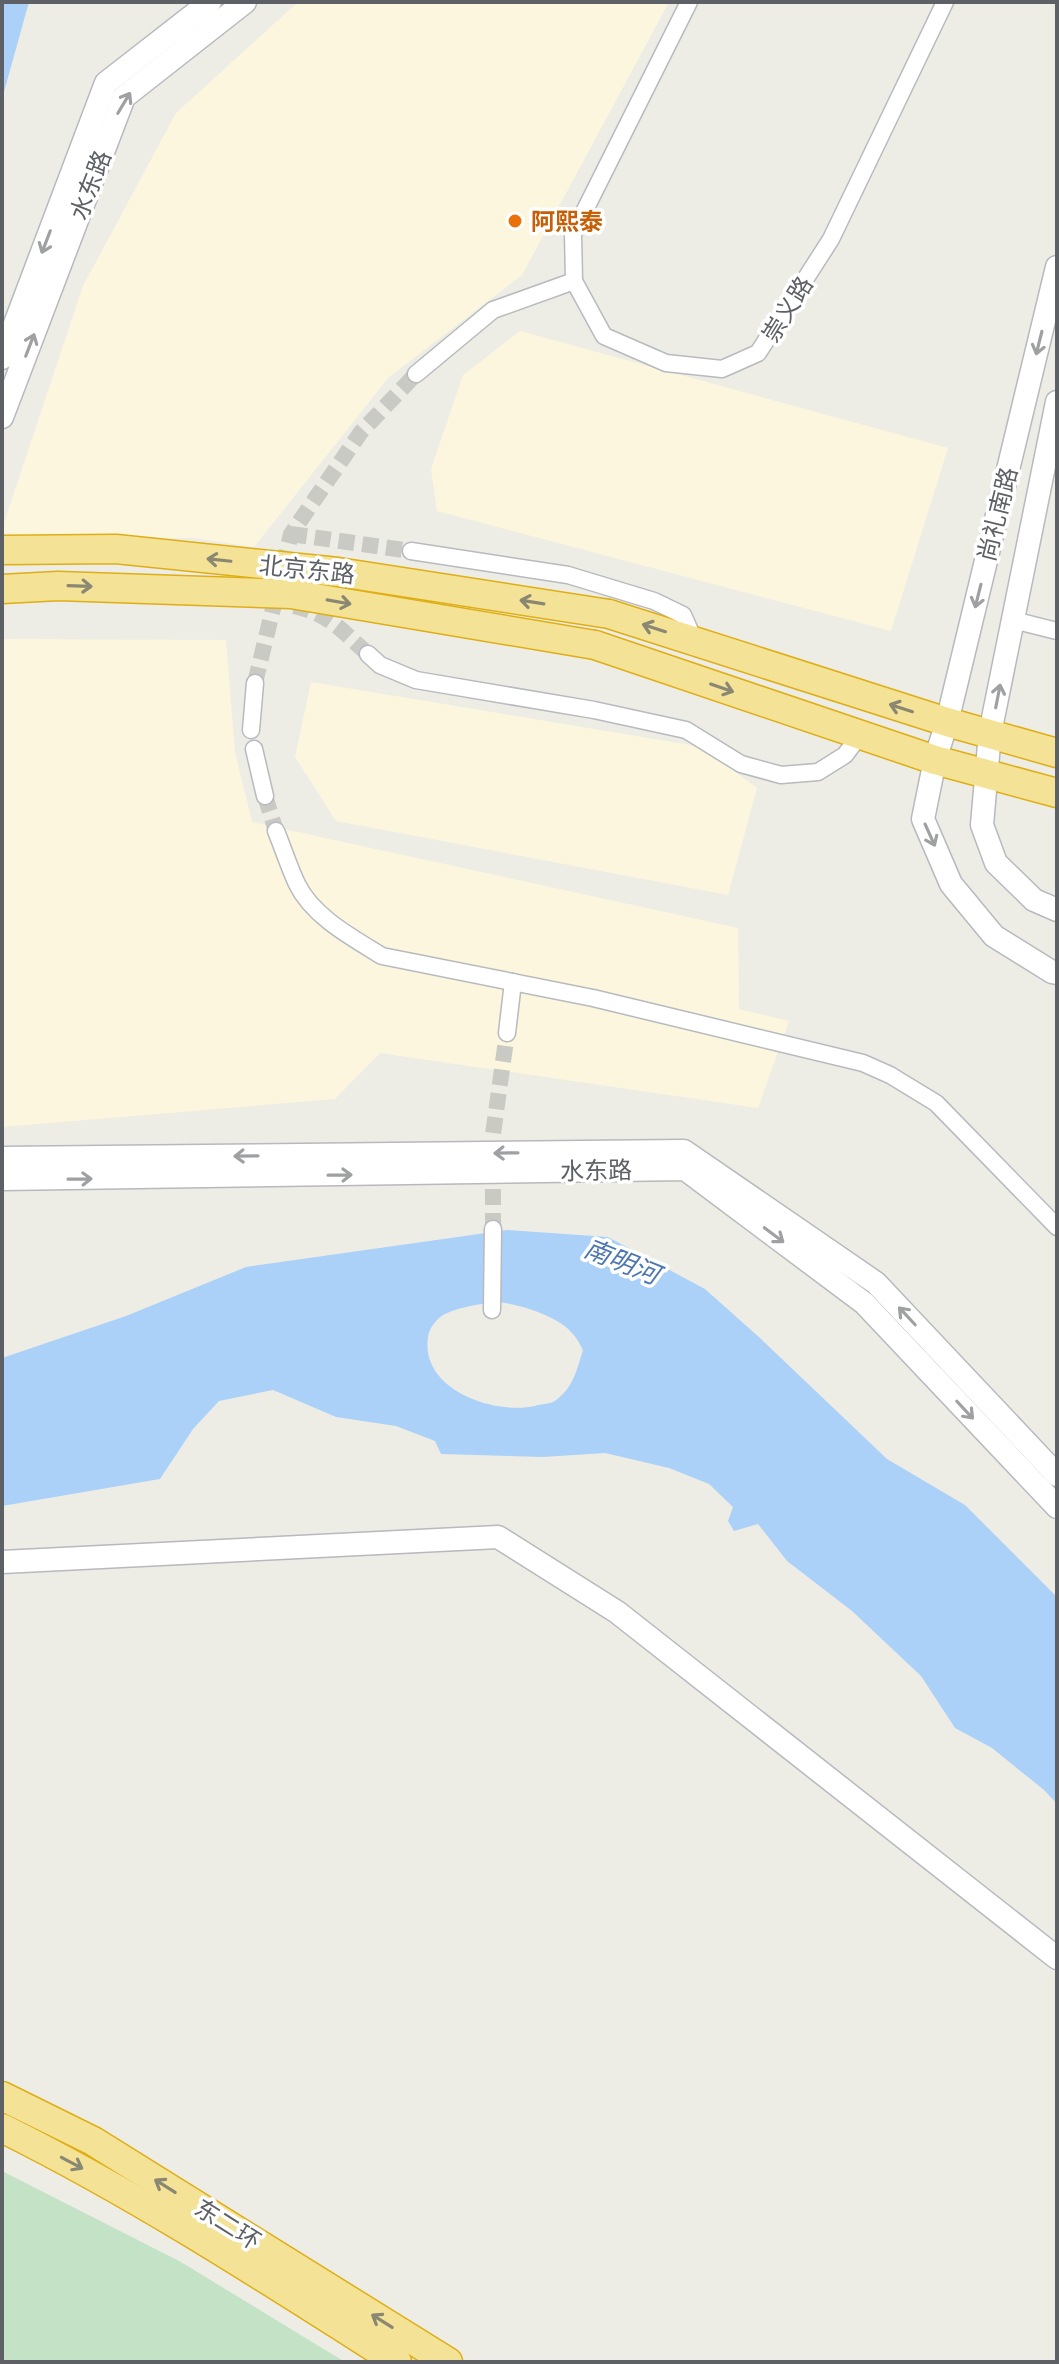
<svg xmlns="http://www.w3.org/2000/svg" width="1059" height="2364" font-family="'Public Sans','Noto Sans SC',sans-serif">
<rect width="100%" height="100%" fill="#eeede5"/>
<g fill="#fbf6dd">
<polygon points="298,2 669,2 522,275 389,377 254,547 194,538 2,537 2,529 83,286 176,113"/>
<polygon points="520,331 948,448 891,631 437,511 431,469 463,375"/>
<polygon points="2,639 226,640 235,752 252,822 738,928 739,1009 789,1021 758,1108 380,1053 335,1099 2,1127"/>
<polygon points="311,682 702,747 757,788 728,895 336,821 295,757"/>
</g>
<polygon fill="#c4e3c6" points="2,2171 181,2262 345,2362 2,2362"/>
<g fill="#abd1f8" fill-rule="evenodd">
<polygon points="2,2 29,2 2,99"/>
<path d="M507,1230l101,7 97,52 55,49 127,121 78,46 92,92v207l-13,-14 -52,-42 -37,-20 -34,-52 -69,-65 -65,-50 -29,-37 -24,7 -6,-10 5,-14 -24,-23 -40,-16 -64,-15 -62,4 -102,-3 -6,-13 -39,-15 -60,-9 -63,-27 -54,11 -26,28 -33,50 -158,27v-148l124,-42 120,-49zM499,1302c21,3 59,14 73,31 4,4 8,11 11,17 -6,19 -10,40 -30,52 -4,2 -13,2 -18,4 -41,9 -115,-16 -107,-69 1,-9 9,-19 17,-23 17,-8 36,-10 54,-12z"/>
</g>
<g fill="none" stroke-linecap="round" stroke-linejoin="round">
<g stroke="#cacac5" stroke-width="16" stroke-dasharray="16 8" stroke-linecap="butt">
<polyline points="291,534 411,551"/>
<path d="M294,606c36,8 48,25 74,48"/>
<polyline points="255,683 291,534 361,432 416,374"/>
<polyline points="265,796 276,831"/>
<polyline points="493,1229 493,1134 507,1033"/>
</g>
<g stroke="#b7babe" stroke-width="19">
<g id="street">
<polyline points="689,2 573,234 574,281 604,336 666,363 722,369 758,353 831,239 945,2"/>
<polyline points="416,374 493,310 574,281"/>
<polyline points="411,551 568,575 654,601 683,615 695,642"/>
<polyline points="1013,620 1057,631"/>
<polyline points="368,654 380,665 416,680 594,710 686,730 741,764 781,775 818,772 845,755 860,735"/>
<polyline points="251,730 255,683"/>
<polyline points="254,749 265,796"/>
<path d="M276,831c7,17 13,36 21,53 16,33 56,54 85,72l211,42 270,65 27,12 46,28 121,124"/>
<polyline points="507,1033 513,982"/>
<polyline points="492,1310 493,1229"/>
</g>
</g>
<g stroke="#b6b9be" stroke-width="25">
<g id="secondary">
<polyline points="1057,267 947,722 935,760 923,819 951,884 994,936 1052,972 1057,973"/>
<polyline points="2,358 106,83 210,2"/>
<polyline points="1057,402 990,733 982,825 996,863 1034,900 1057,910"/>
<polyline points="2,417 124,97 245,2"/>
<polyline points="2,1158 684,1151 876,1283 1057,1475"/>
<polyline points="2,1179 685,1169 864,1303 1057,1507"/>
<polyline points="2,1562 498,1537 617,1612 1057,1958"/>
</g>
</g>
<g stroke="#dfae14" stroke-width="31">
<g id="highway">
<polyline points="609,614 947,722 1057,753"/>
<polyline points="595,645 935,760 1057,793"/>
<polyline points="2,2096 93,2141 448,2362"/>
<path d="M2,2128c137,68 266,152 395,234"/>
</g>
</g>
<use href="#street" stroke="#fff" stroke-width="16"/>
<use href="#secondary" stroke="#fff" stroke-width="22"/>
<use href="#highway" stroke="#f4e296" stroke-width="28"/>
<g stroke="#dfae14" stroke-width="31" stroke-linecap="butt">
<g id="highway-bridge">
<polyline points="2,550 116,549 338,572 609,614"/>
<polyline points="2,589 58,586 291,594 595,645"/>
</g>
</g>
<use href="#highway-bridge" stroke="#f4e296" stroke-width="28"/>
</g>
<defs><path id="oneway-shaft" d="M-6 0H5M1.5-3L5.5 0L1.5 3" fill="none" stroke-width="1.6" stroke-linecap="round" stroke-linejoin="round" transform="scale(2)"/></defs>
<g stroke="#9ea0a2">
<use href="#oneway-shaft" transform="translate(124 103) rotate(-59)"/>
<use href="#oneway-shaft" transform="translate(46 242) rotate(111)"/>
<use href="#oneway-shaft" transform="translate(1039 343) rotate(104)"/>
<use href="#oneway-shaft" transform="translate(30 345) rotate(-69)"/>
<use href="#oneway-shaft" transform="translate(978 596) rotate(104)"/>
<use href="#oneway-shaft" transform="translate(998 696) rotate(-79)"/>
<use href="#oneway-shaft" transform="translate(930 835) rotate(66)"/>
<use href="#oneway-shaft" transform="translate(506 1153) rotate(179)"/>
<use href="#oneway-shaft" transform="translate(246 1156) rotate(179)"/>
<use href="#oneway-shaft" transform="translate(340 1175) rotate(-1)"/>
<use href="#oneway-shaft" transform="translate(80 1179) rotate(-1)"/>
<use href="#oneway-shaft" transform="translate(774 1235) rotate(37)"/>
<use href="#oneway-shaft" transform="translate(907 1316) rotate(-133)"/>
<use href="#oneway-shaft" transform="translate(965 1410) rotate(47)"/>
</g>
<g stroke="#8a8773">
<use href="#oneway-shaft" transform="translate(219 560) rotate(-174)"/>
<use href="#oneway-shaft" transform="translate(80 586) rotate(2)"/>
<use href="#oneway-shaft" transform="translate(339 602) rotate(10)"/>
<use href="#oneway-shaft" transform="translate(532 602) rotate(-171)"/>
<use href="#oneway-shaft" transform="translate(654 628) rotate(-162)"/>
<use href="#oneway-shaft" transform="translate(722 688) rotate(19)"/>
<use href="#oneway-shaft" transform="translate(901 708) rotate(-162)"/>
<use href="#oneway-shaft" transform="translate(72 2163) rotate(28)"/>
<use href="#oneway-shaft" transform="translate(165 2186) rotate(-148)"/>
<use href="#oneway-shaft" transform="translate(382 2321) rotate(-148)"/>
</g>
<circle fill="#e8710a" stroke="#fff" stroke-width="3" cx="515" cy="221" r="8"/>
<g text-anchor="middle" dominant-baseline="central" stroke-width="7" stroke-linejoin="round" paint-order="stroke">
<g font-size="24" fill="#5d6064" stroke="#fff">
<text transform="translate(90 185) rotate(-69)">水东路</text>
<text transform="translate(787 309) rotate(-58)">崇义路</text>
<text transform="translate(997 514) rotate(-76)">尚礼南路</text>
<text transform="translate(307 569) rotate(6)">北京东路</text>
<text transform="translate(596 1170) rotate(-1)">水东路</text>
<text transform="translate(228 2224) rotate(32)">东二环</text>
</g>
<g font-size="24" font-weight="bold" fill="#c56008" stroke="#fff" text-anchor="start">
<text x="531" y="221">阿熙泰</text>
</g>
<g font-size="26" font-style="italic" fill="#4d77b1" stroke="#fff">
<text transform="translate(622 1261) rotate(22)">南明河</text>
</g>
</g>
<rect width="1059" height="2364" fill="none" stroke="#5d6064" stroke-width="8"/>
</svg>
